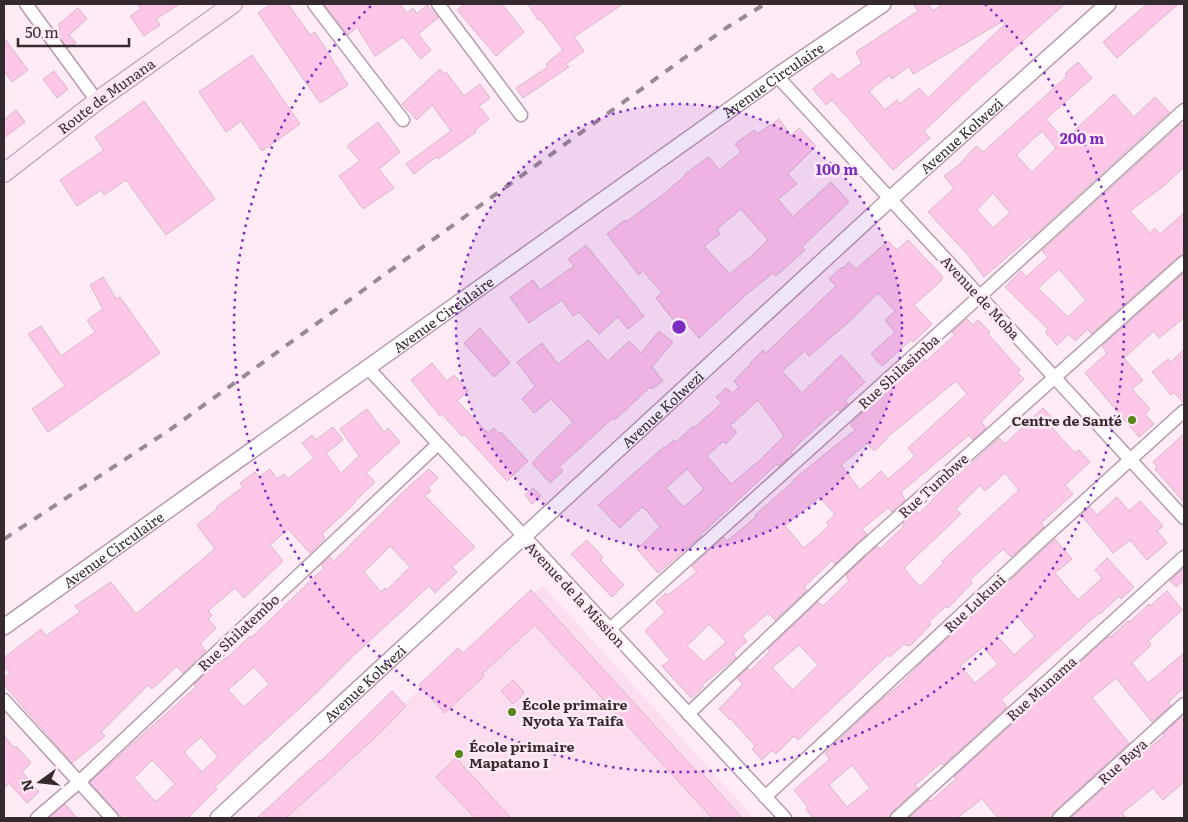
<svg xmlns="http://www.w3.org/2000/svg" width="1188" height="822" font-family="Literata,serif">
<rect width="100%" height="100%" fill="#ffebf6"/>
<polygon fill="#fcdcef" points="543,586 754,818 268,818"/>
<g fill="#fec7e8" stroke="#d6b7c9" fill-rule="evenodd">
<polygon points="137,4 180,4 156,19 160,25 144,36 130,16 141,9"/>
<polygon points="270,4 288,4 310,35 315,32 348,85 320,103 258,13"/>
<polygon points="324,4 400,4 407,13 413,8 417,14 427,5 438,18 418,34 431,50 421,59 403,37 375,56 357,27 348,35"/>
<polygon points="465,4 502,4 524,32 496,56 457,10"/>
<polygon points="528,4 623,4 574,37 584,51 566,64 569,67 523,98 516,88 548,67 546,64 563,50 540,19 538,20"/>
<path d="M913,4h15l5,7 10,-7h122l-90,79 -51,48 6,7 -37,32 -61,-70 -6,5 -13,-16 19,-16 6,7 24,-17 -6,-11 62,-41zM1003,21l2,3 -77,74 -9,-10 -19,16 -3,-4 -12,10 -16,-19 21,-16 2,4 17,-13 4,8z"/>
<polygon points="1147,4 1178,4 1117,58 1103,42"/>
<polygon points="78,8 87,19 69,35 76,43 68,48 56,32 61,28 58,25"/>
<polygon points="4,38 28,70 12,82 4,71"/>
<polygon points="252,55 300,124 262,151 241,121 226,132 199,92"/>
<path d="M1078,62l14,16 -46,41 18,21 50,-46 20,23 21,-20 14,15 -138,126 -1,-1 -46,40 -16,-22 -40,-43 26,-24 -10,-12 16,-12 16,-18 7,6 59,-53 25,-23 -2,-2zM1042,131l14,17 -24,24 -16,-17zM993,193l17,20 -17,15 -16,-18z"/>
<polygon points="440,69 444,74 446,72 464,96 480,84 490,98 479,106 489,119 475,130 476,132 438,159 436,157 414,174 406,164 451,131 432,105 417,120 402,104"/>
<polygon points="54,71 68,89 57,98 43,79"/>
<polygon points="144,101 215,199 166,235 126,180 104,195 101,190 77,206 60,180 104,150 95,137"/>
<polygon points="16,110 25,122 4,138 4,120"/>
<path d="M779,119l12,17 8,-8 17,18 -28,28 9,10 -19,15 15,18 38,-35 18,20 -47,45 3,3 -29,26 -3,-3 -25,20 -49,45 -18,-21 -6,5 -19,-24 6,-5 -19,-22 -4,4 -32,-41 18,-14 1,2 40,-30 20,-17 -1,-1 24,-17 10,13 22,-18 -6,-8 19,-14 3,4zM741,209l27,31 -22,21v-1l-16,14 -26,-28 16,-12 -3,-5z"/>
<polygon points="378,122 400,152 379,169 394,188 363,209 339,176 360,161 347,146"/>
<path d="M1181,124l3,4v39l-19,18 -35,26 20,22 5,-5 5,6 24,-21v41l-5,2 -88,78 -3,-5 -13,12 -6,-7 -12,11 -12,-13 3,-3 -43,-42 16,-16 5,6 22,-20 -6,-6zM1059,269l27,31 -18,17 -30,-29z"/>
<path d="M908,240l35,37 -2,2 1,1 -28,25 18,19 -19,18 -2,-2 -29,26 -11,-12 24,-22 -10,-12 10,-9 -17,-18 -28,28 -41,35 -4,-5 -23,20 20,22 39,-38 24,27 -20,18 3,4 -8,8 -3,-3 -38,34 -8,9 2,2 -14,12 -2,-2 -77,71 1,1 -43,37 -21,-24 23,-22 -14,-17 -4,-3 -22,21 -22,-23 66,-58 1,1 9,-8 2,2 17,-16 1,2 28,-25 -6,-6 10,-9 7,5 6,-6 -5,-6 17,-17 -1,-1 13,-13 3,3 70,-67 -7,-7 13,-12 1,1 6,-6 7,7 32,-28 9,9zM758,400l26,36 -26,26 -27,22 -24,-28 16,-15 3,3 11,-12 -7,-6zM687,469l17,20 -20,18 -18,-19z"/>
<polygon points="586,245 644,316 628,329 618,317 599,334 579,312 573,316 562,300 529,323 510,297 533,280 540,290 574,266 568,259"/>
<polygon points="1184,273 1184,318 1159,338 1154,331 1124,358 1143,380 1132,389 1150,409 1145,414 1154,424 1139,437 1085,373 1107,353 1102,346"/>
<polygon points="103,277 116,299 120,297 160,353 48,432 32,409 65,386 28,334 41,326 61,356 95,332 87,320 103,309 90,285"/>
<path d="M967,319l6,6 5,-5 12,12 -2,2 32,36 -3,2 7,7 -43,43 5,6 -13,12 -4,-5 -68,57 4,8 -13,12 -4,-4 -26,21 5,5 -32,30 -3,-4 -28,27 3,3 -32,30 -7,-7 -26,23 5,5 -14,13 3,3 -34,28 1,2 -12,11 -29,-32 8,-6 -25,-29 20,-19 -9,-10 10,-9 2,2 29,-23 -5,-6 32,-29 3,4 29,-24 -1,-2 39,-34 -1,-1 62,-50 -5,-6 50,-45 24,-20 2,2 29,-26 -3,-3zM956,381l11,13 -59,54 7,8 -27,23 -7,-8 -21,19 -19,-25 26,-22 7,8 13,-12 -1,-1zM819,497l16,17 -9,9 3,3 -25,22 -19,-22zM709,624l17,18 -22,20 -17,-16z"/>
<polygon points="480,328 510,363 494,377 464,343"/>
<polygon points="659,331 673,342 652,367 663,381 652,389 650,387 615,420 613,418 580,448 559,467 563,471 550,483 532,463 573,422 551,399 534,413 522,399 535,386 517,362 542,343 558,364 588,340 608,361 629,341 641,353"/>
<polygon points="1184,349 1184,403 1174,393 1171,395 1152,372 1168,359 1171,362"/>
<polygon points="432,363 447,381 454,375 468,391 457,401 488,433 494,428 499,434 501,432 528,461 507,481 464,434 462,436 442,414 440,416 411,380"/>
<path d="M1043,408l14,15 -5,5 23,25 4,-3 11,12 -25,23 8,9 -32,29 3,4 -33,30 -8,-8 -33,31 2,3 -24,25 -2,-2 -17,16 2,2 -21,22 -6,-2 -14,13 -2,-2 -90,85 -4,-4 -18,18 -4,-4 -10,10 -10,-11 3,-3 -24,-27 -1,1 -11,-11 24,-25 -6,-6 11,-10 2,3 20,-20 -2,-2 50,-47 5,4 26,-25 -3,-6 31,-29 3,3 24,-23 -1,-2 14,-13 2,3 34,-35 3,-3 1,1 42,-39 6,6zM1005,473l14,17 -77,71 1,2 -23,24 -16,-19 57,-54 -5,-5 24,-24 5,6zM799,645l19,20 -25,25 -21,-22z"/>
<polygon points="367,409 384,432 388,428 400,442 366,473 375,482 354,502 355,503 322,534 325,538 310,553 288,529 270,545 283,561 244,598 235,588 208,611 212,615 208,619 216,628 200,644 206,651 183,673 177,666 152,689 148,685 101,732 105,736 72,763 4,685 4,678 10,673 4,666 4,658 41,629 46,636 80,612 75,606 111,582 136,614 215,549 197,525 217,509 216,507 243,487 240,483 255,472 259,477 270,469 277,479 284,474 288,479 314,458 302,443 312,435 316,440 333,427 343,440 326,453 341,473 359,456 340,429"/>
<polygon points="1184,434 1184,502 1155,469 1157,467 1153,462"/>
<path d="M429,469l9,9 -10,10 3,3 -6,5 50,51 -23,20 5,5 -22,21 -6,-7 -76,70 -42,42 -63,57 -33,32 2,2 -29,29h-66l-32,-36 106,-95 -2,-2 23,-22 1,1 12,-9 20,-19 1,2 73,-70 -3,-3 9,-8 4,4 69,-69zM390,546l20,21 -23,23 -2,-2 -4,4 -17,-20zM254,667l15,17 -25,23 -16,-17zM201,737l17,20 -16,15 -18,-20zM152,760l23,24 -19,18 -22,-24z"/>
<polygon points="533,488 541,496 532,504 525,495"/>
<polygon points="1117,497 1129,511 1140,501 1163,526 1157,531 1167,543 1147,560 1130,540 1113,553 1081,515 1090,507 1097,515"/>
<path d="M1055,539l17,20 -17,14 23,27 24,-22 -7,-8 12,-12 27,29 -13,12 -2,-3 -19,18 -1,-1 -98,87 6,7 -64,58 -2,-2 -26,22 3,3 -26,24 -3,6h-76l-7,-9 2,-2 -14,-17 36,-31 -5,-6 53,-50 23,-19 22,-23zM1018,617l17,19 -21,19 -17,-19zM983,647l15,17 -23,19 -15,-17zM852,765l18,23 -23,19 -18,-22z"/>
<polygon points="587,540 603,557 600,560 624,585 612,597 571,554"/>
<polygon points="1184,568 1184,580 1176,587 1170,581"/>
<polygon points="531,590 698,773 700,771 742,818 712,818 535,625 482,674 484,676 445,713 419,685 458,648 463,653"/>
<polygon points="1167,591 1182,610 1148,641 1151,645 1132,663 1148,683 1184,653 1184,688 1168,702 1171,705 1152,722 1116,678 1092,698 1129,743 1054,812 1051,818 998,818 982,799 957,818 909,818 929,800 931,801 956,779 954,777 1109,636 1111,637 1128,621 1130,622 1149,604 1150,606"/>
<polygon points="513,680 524,693 513,704 501,691"/>
<polygon points="392,691 406,706 380,733 286,818 257,818 320,760 321,761"/>
<polygon points="1181,717 1184,721 1184,782 1163,800 1153,788 1122,813 1126,818 1071,818 1143,753 1164,736 1163,734"/>
<polygon points="4,735 14,748 16,746 31,763 22,772 39,792 27,803 9,783 4,788"/>
<polygon points="456,758 511,818 475,818 436,777"/>
<polygon points="65,804 77,818 49,818"/>
</g>
<g fill="none" stroke-linecap="round" stroke-linejoin="round">
<g stroke="#b89aac" stroke-width="15">
<g id="minor">
<polyline points="26,4 97,101"/>
<polyline points="314,4 403,120"/>
<polyline points="438,4 521,115"/>
<polyline points="777,76 1184,518"/>
<polyline points="368,368 785,818"/>
<polyline points="610,629 980,296 1184,110"/>
<polyline points="4,700 112,818"/>
<polyline points="688,714 860,551 1184,262"/>
<polyline points="765,797 1047,535 1184,411"/>
<polyline points="37,818 79,782 438,444"/>
<polyline points="897,818 1184,557"/>
<polyline points="1059,818 1184,704"/>
</g>
</g>
<g stroke="#b89aac" stroke-width="18">
<g id="tertiary">
<path id="s1" d="M4,627l773,-551 106,-72"/>
<path id="s2" d="M218,818l672,-619 218,-195"/>
</g>
</g>
<g stroke="#b89aac" stroke-width="20">
<g id="secondary">
<path id="s3" d="M4,173l93,-72 136,-97"/>
</g>
</g>
<use href="#minor" stroke="#fff" stroke-width="12"/>
<use href="#tertiary" stroke="#fff" stroke-width="15"/>
<use href="#secondary" stroke="#fde7f4" stroke-width="18"/>
<polyline stroke="#998992" stroke-width="4" stroke-dasharray="9 9" stroke-linecap="butt" points="4,539 168,431 726,28 765,4"/>
</g>
<circle cx="679" cy="327" r="223" fill="#7b2cbf" fill-opacity=".12"/>
<g fill="none" stroke="#7b2cbf" stroke-width="2.5" stroke-dasharray="2.5 5">
<circle cx="679" cy="327" r="223"/>
<path d="M985 4A445 445 0 1 1 373 4"/>
</g>
<g fill="#56871b" stroke="#ffebf6" stroke-width="2">
<circle cx="1132" cy="420" r="5"/>
<circle cx="512" cy="712" r="5"/>
<circle cx="459" cy="754" r="5"/>
</g>
<g text-anchor="middle" dominant-baseline="central" stroke-width="5" stroke-linejoin="round" paint-order="stroke">
<g font-size="14" fill="#362a31" stroke="#ffebf6">
<text stroke="none"><textPath href="#s1" startOffset="944">Avenue Circulaire</textPath></text>
<text stroke="none"><textPath href="#s3" startOffset="128">Route de Munana</textPath></text>
<text stroke="none"><textPath href="#s2" startOffset="1009">Avenue Kolwezi</textPath></text>
<text transform="translate(981 297) rotate(47)">Avenue de Moba</text>
<text stroke="none"><textPath href="#s1" startOffset="539">Avenue Circulaire</textPath></text>
<text transform="translate(898 371) rotate(-42)">Rue Shilasimba</text>
<text stroke="none"><textPath href="#s2" startOffset="604">Avenue Kolwezi</textPath></text>
<text transform="translate(933 485) rotate(-42)">Rue Tumbwe</text>
<text stroke="none"><textPath href="#s1" startOffset="134">Avenue Circulaire</textPath></text>
<text transform="translate(576 594) rotate(47)">Avenue de la Mission</text>
<text transform="translate(974 603) rotate(-43)">Rue Lukuni</text>
<text transform="translate(238 632) rotate(-43)">Rue Shilatembo</text>
<text stroke="none"><textPath href="#s2" startOffset="199">Avenue Kolwezi</textPath></text>
<text transform="translate(1041 688) rotate(-42)">Rue Munama</text>
<text transform="translate(1122 761) rotate(-42)">Rue Baya</text>
</g>
<g font-size="14" font-weight="bold" fill="#362a31" stroke="#ffebf6" text-anchor="start">
<text x="1122" y="420" text-anchor="end">Centre de Santé</text>
<text x="522" y="704">École primaire<tspan x="522" dy="16">Nyota Ya Taifa</tspan></text>
<text x="469" y="746">École primaire<tspan x="469" dy="16">Mapatano I</tspan></text>
</g>
</g>
<circle cx="679" cy="327" r="8" fill="#7b2cbf" stroke="#ffebf6" stroke-width="2.5"/>
<g font-size="15" text-anchor="middle" font-weight="bold" fill="#7b2cbf" stroke="#ffebf6" stroke-width="5" stroke-linejoin="round" paint-order="stroke">
<text x="1082" y="144">200 m</text>
<text x="837" y="175">100 m</text>
</g>
<rect width="1188" height="822" fill="none" stroke="#362a31" stroke-width="10"/>
<g transform="translate(40 782) rotate(255)" stroke="#ffebf6" stroke-width="4" paint-order="stroke">
<path d="M0-4L9 19L0 12L-9 19Z" fill="#362a31"/>
<text y="-8" font-size="14" font-weight="bold" text-anchor="middle" fill="#362a31">N</text>
</g>
<path d="M18 38v8h111v-8" fill="none" stroke="#362a31" stroke-width="2.5"/>
<text x="25" y="38" font-size="15" fill="#362a31" stroke="#ffebf6" stroke-width="4" paint-order="stroke">50 m</text>
</svg>
